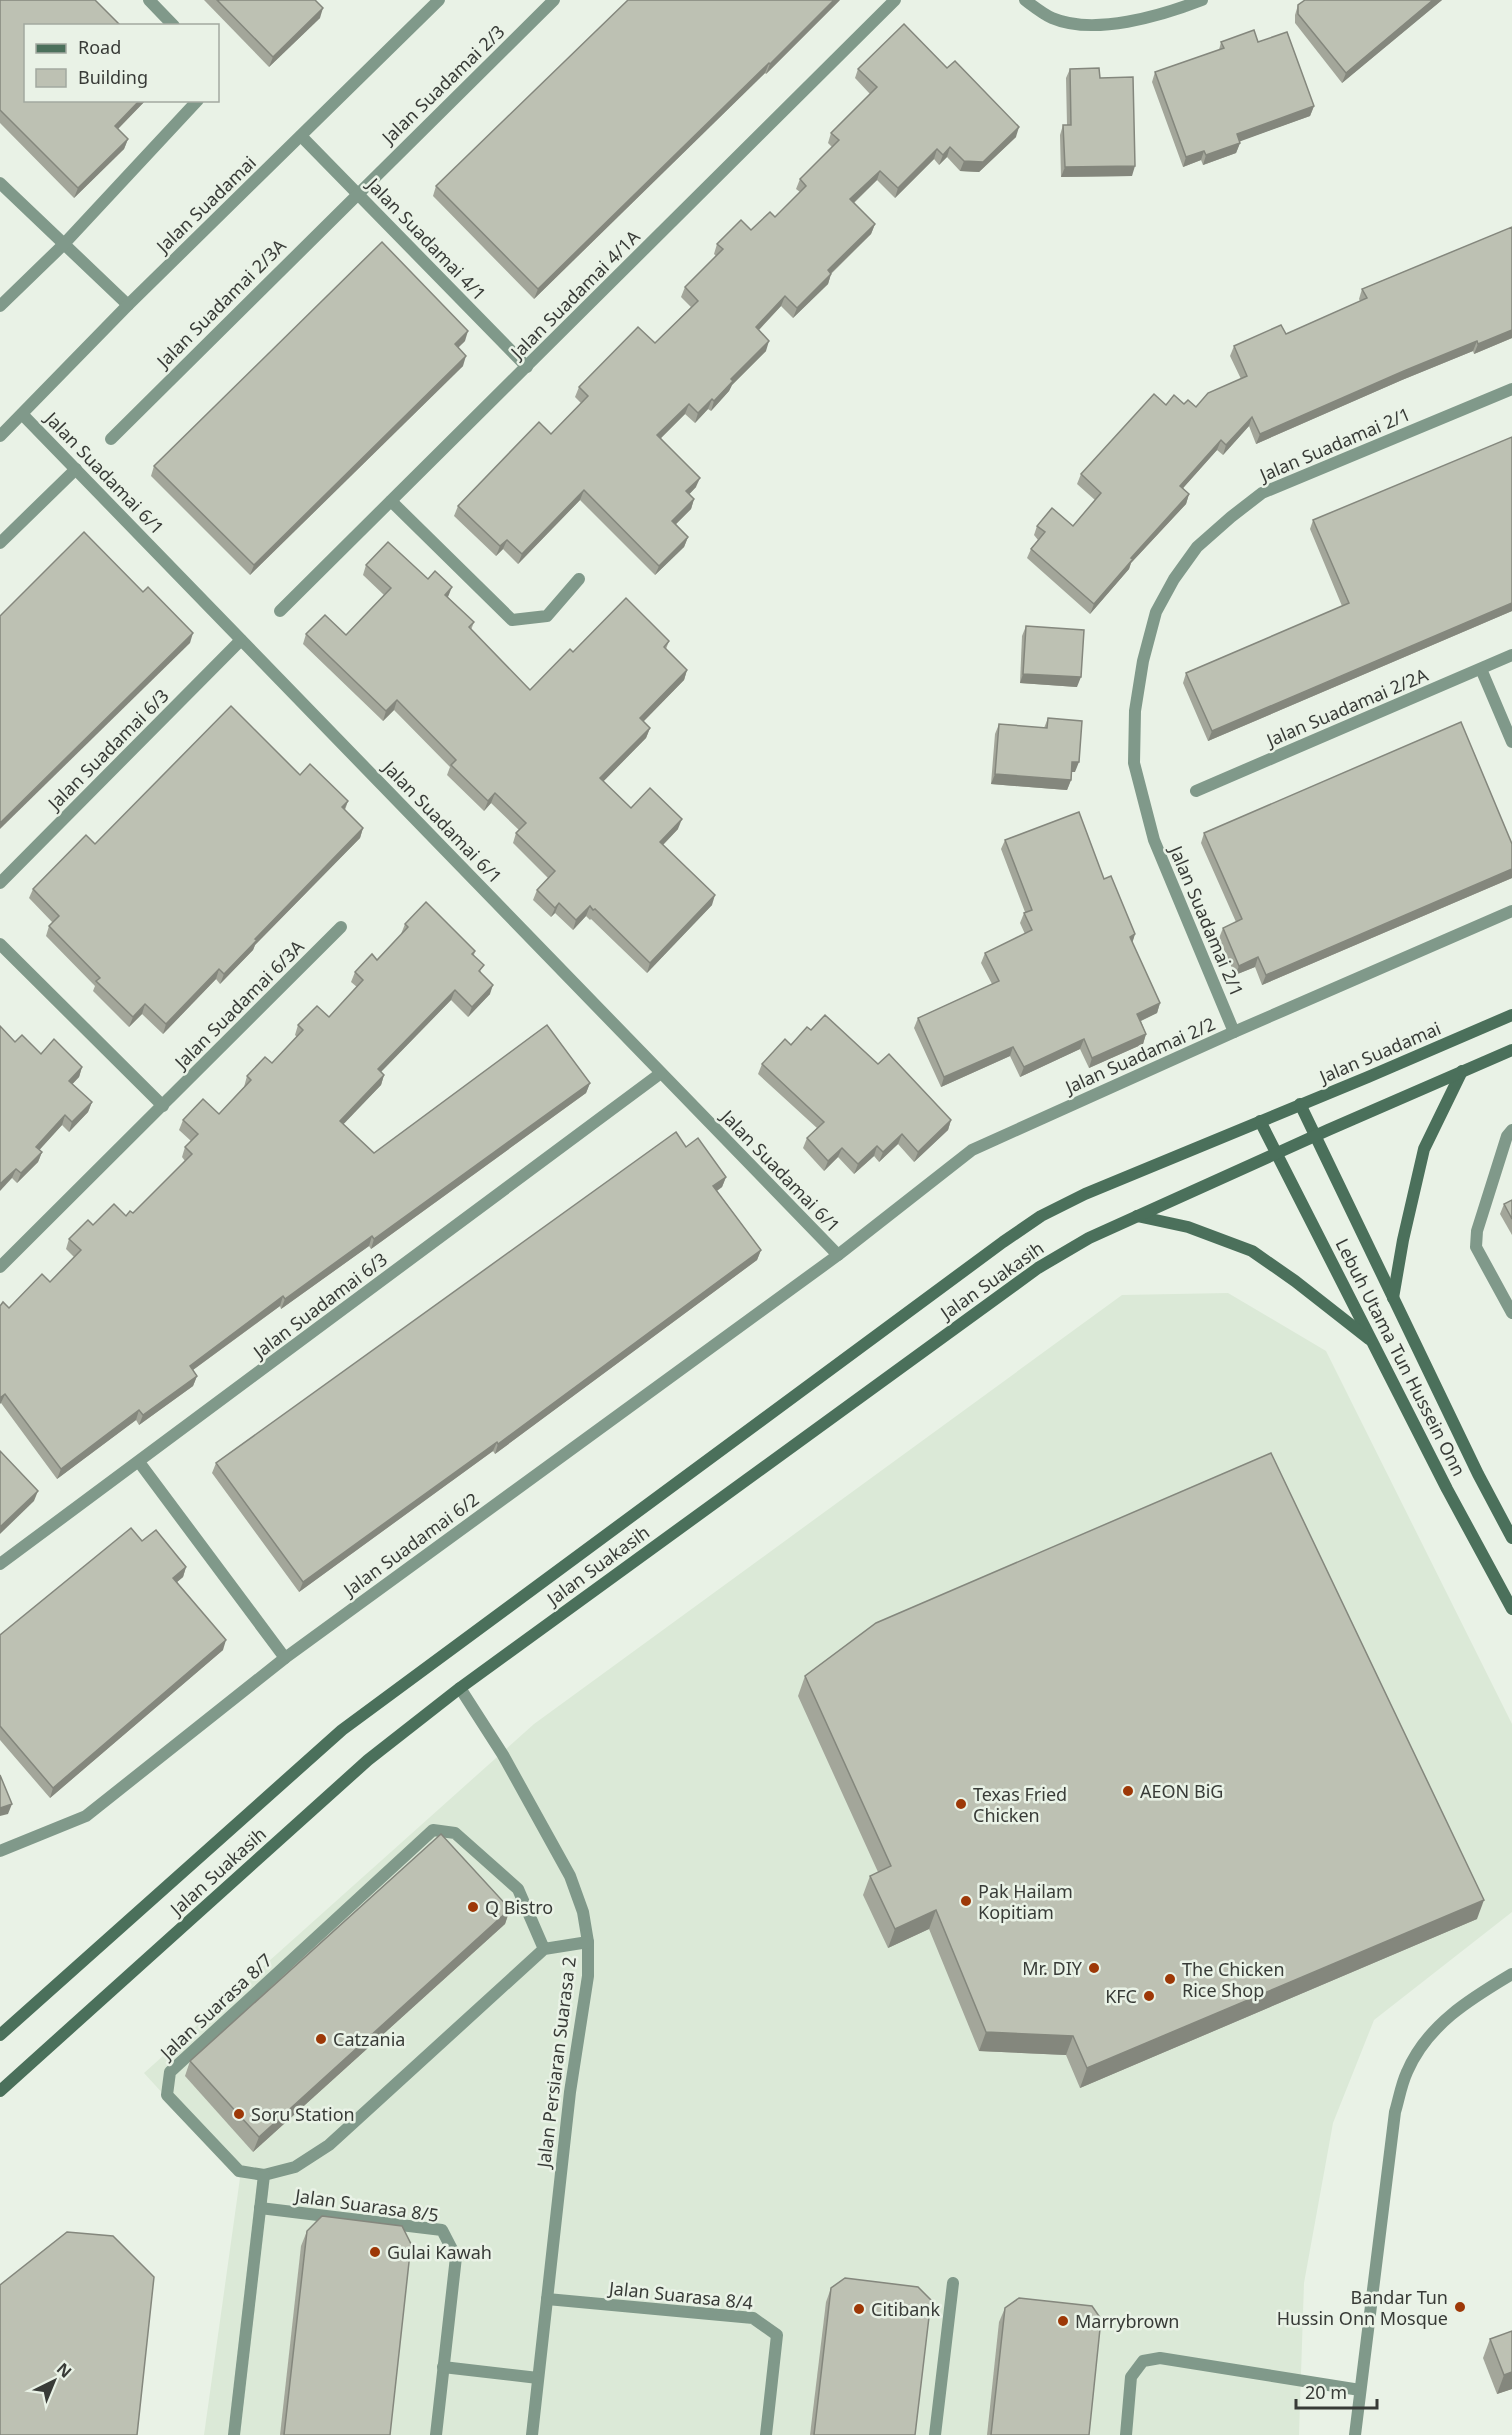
<svg xmlns="http://www.w3.org/2000/svg" width="1512" height="2435" font-family="'Noto Sans',sans-serif">
<rect width="100%" height="100%" fill="#e9f2e6"/>
<polygon fill="#dbe9d7" points="1228,1293 1326,1351 1512,1724 1512,1912 1374,2020 1333,2123 1304,2283 1299,2435 204,2435 240,2178 144,2073 534,1724 1122,1295"/>
<g fill="none" stroke-linecap="round" stroke-linejoin="round">
<g stroke="#80998a" stroke-width="12">
<polyline points="149,0 174,26"/>
<path d="M1025,0c8,6 18,14 27,18 42,18 109,-2 150,-18"/>
<polyline points="301,136 527,367"/>
<polyline points="0,183 128,305"/>
<polyline points="0,306 63,245 198,100"/>
<polyline points="22,414 838,1255"/>
<polyline points="111,439 554,0"/>
<polyline points="391,501 512,620 547,616 579,579"/>
<polyline points="0,543 76,469"/>
<polyline points="280,611 895,0"/>
<polyline points="1481,669 1512,742"/>
<polyline points="1196,791 1512,655"/>
<polyline points="0,883 241,640"/>
<polyline points="0,944 163,1106"/>
<polyline points="1234,1032 1154,840 1134,763 1135,711 1143,661 1156,612 1174,579 1197,547 1231,517 1262,493 1512,389"/>
<polyline points="1512,1130 1507,1136 1477,1231 1476,1247 1512,1313"/>
<polyline points="0,1267 341,927"/>
<polyline points="139,1462 285,1658"/>
<polyline points="0,1564 661,1073"/>
<polyline points="460,1688 503,1755 570,1876 583,1912 588,1942 588,1976 570,2092 532,2435"/>
<polyline points="0,1851 86,1816 285,1658 838,1255 972,1150 1234,1032 1512,911"/>
<polyline points="544,1949 518,1889 455,1833 433,1830 170,2072 167,2095 239,2171 264,2175 295,2167 329,2145 544,1949 588,1942"/>
<polyline points="260,2208 442,2230 456,2257 436,2435"/>
<polyline points="547,2299 753,2318 777,2335 766,2435"/>
<polyline points="443,2367 538,2378"/>
<polyline points="234,2435 264,2175"/>
<polyline points="935,2435 953,2283"/>
<polyline points="1126,2435 1131,2377 1143,2361 1160,2358 1360,2390"/>
<path d="M1355,2435l40,-323c4,-13 6,-27 12,-40 20,-47 63,-73 105,-98"/>
</g>
<polyline stroke="#80998a" stroke-width="12" points="0,436 128,305 439,0"/>
<g stroke="#4b705b" stroke-width="12">
<polyline points="1300,1104 1478,1474 1512,1538"/>
<polyline points="1260,1121 1447,1489 1512,1609"/>
<polyline points="1137,1216 1188,1227 1252,1251 1295,1281 1369,1339"/>
<polyline points="1393,1298 1403,1240 1424,1149 1462,1071"/>
<polyline points="0,2035 342,1730 1003,1242 1041,1216 1085,1194 1368,1077 1512,1015"/>
<polyline points="0,2091 368,1760 460,1688 1038,1268 1089,1238 1328,1130 1512,1050"/>
</g>
</g>
<g fill="#a3a69a">
<polygon points="0,0 26,100 146,100 118,129 128,139 124,149 74,198 0,123"/>
<polygon points="204,0 316,0 320,18 269,67"/>
<polygon points="840,0 766,74 765,73 534,299 433,196 436,186"/>
<polygon points="1442,0 1342,83 1295,23 1295,15 1298,5"/>
<polygon points="1221,42 1258,42 1314,106 1310,116 1239,141 1240,143 1236,153 1203,165 1201,160 1183,167 1152,82 1155,72 1219,50"/>
<polygon points="947,68 1016,137 979,172 960,171 947,157 939,165 934,159 895,198 877,180 854,203 875,224 871,234 831,274 828,284 793,318 781,306 759,330 766,351 732,385 729,391 711,411 708,409 695,423 685,414 661,438 696,487 689,494 694,499 691,509 676,524 688,537 684,547 655,575 580,500 518,564 503,549 496,556 454,516 458,506 551,434 581,403 575,397 579,387 655,343 691,307 681,297 685,287 716,256 714,254 717,244 751,230 775,217 800,192 796,189 800,179 832,147 828,143 831,133 870,94 855,78 858,69"/>
<polygon points="1070,69 1100,78 1132,176 1061,177 1060,135 1063,125 1067,125 1066,78"/>
<polygon points="1512,227 1512,338 1474,354 1473,351 1402,380 1256,444 1249,426 1223,455 1217,450 1183,488 1189,494 1186,504 1131,563 1129,569 1090,614 1027,558 1031,549 1038,540 1034,535 1037,526 1073,526 1095,500 1077,484 1081,474 1166,405 1184,404 1196,407 1241,379 1230,356 1234,346 1286,334 1360,301 1359,299 1362,289"/>
<polygon points="465,341 458,348 463,366 250,575 151,476 154,466"/>
<polygon points="1313,520 1512,611 1208,741 1183,683 1186,673 1342,606 1310,529"/>
<polygon points="366,565 428,579 448,597 474,622 471,630 530,690 573,652 669,641 666,649 687,670 684,680 643,722 650,728 646,738 603,781 631,808 678,829 663,845 712,905 647,973 591,919 590,920 586,916 573,930 555,913 551,917 533,900 537,890 548,878 513,843 516,833 519,830 491,803 484,811 447,775 450,767 394,710 383,721 303,644 306,634 346,635 384,595 363,575"/>
<polygon points="1026,626 1077,687 1020,683 1022,636"/>
<polygon points="1048,718 1075,772 1072,772 1071,780 1067,790 991,784 995,734 999,724 1044,728"/>
<polygon points="300,775 348,801 345,810 363,828 360,838 255,945 253,950 220,984 216,979 163,1034 142,1014 129,1027 93,991 95,986 46,936 49,926 53,923 29,898 33,889 95,844"/>
<polygon points="1204,833 1512,844 1512,878 1262,985 1255,967 1235,975 1219,938 1223,928 1236,922 1201,843"/>
<polygon points="1005,840 1104,879 1135,934 1132,942 1160,1003 1157,1013 1141,1021 1146,1034 1143,1044 1089,1068 1080,1049 1020,1077 1010,1056 941,1087 914,1028 918,1018 992,984 981,963 985,953 1025,934 1020,923 1024,913 1025,912 1001,849"/>
<polygon points="405,924 475,951 474,955 490,994 468,1017 451,1000 381,1072 384,1075 381,1085 343,1124 374,1153 590,1083 586,1093 371,1249 369,1246 281,1309 280,1306 193,1370 197,1376 193,1386 139,1425 136,1420 57,1479 1,1403 9,1308 50,1282 74,1257 66,1249 69,1239 93,1225 126,1216 133,1213 185,1161 182,1157 185,1147 191,1141 179,1130 183,1120 219,1114 244,1087 247,1076 272,1063 297,1037 295,1035 298,1025 329,1017 357,987 351,982 355,972 377,960 402,934 401,934"/>
<polygon points="811,1030 878,1064 951,1120 948,1130 914,1162 898,1144 879,1162 874,1156 854,1174 838,1157 824,1171 803,1148 807,1138 817,1128 758,1074 762,1064"/>
<polygon points="15,1042 41,1054 82,1067 79,1077 72,1084 92,1102 88,1112 69,1132 62,1125 39,1150 42,1152 38,1162 17,1183 12,1178"/>
<polygon points="686,1147 726,1177 722,1187 717,1191 761,1250 757,1260 495,1454 493,1451 299,1592 212,1473 216,1463"/>
<polygon points="1512,1200 1512,1235 1500,1214 1504,1204"/>
<polygon points="142,1541 186,1567 183,1577 177,1582 223,1650 50,1798 0,1740 0,1635"/>
<polygon points="805,1676 1477,1919 1080,2088 1066,2055 979,2051 929,1929 888,1948 863,1895 870,1876 878,1872 798,1696"/>
<polygon points="510,1909 505,1924 253,2152 185,2076 190,2061"/>
<polygon points="307,2231 390,2435 280,2435 301,2246"/>
<polygon points="831,2288 915,2435 810,2435 826,2302"/>
<polygon points="1005,2308 1089,2435 987,2435 999,2322"/>
<polygon points="1512,2331 1512,2389 1497,2394 1483,2358 1490,2339"/>
</g>
<g fill="#84877d">
<polygon points="834,0 840,0 766,74 770,64"/>
<polygon points="1433,0 1442,0 1342,83 1346,73"/>
<polygon points="323,8 320,18 269,67 273,57"/>
<polygon points="769,63 765,73 534,299 538,289"/>
<polygon points="140,100 146,100 111,136 115,126"/>
<polygon points="1314,106 1310,116 1233,144 1237,134"/>
<polygon points="1019,127 1016,137 979,172 960,171 964,161"/>
<polygon points="128,139 124,149 74,198 78,188"/>
<polygon points="1240,143 1236,153 1203,165 1206,155"/>
<polygon points="950,147 947,157 939,165 943,155"/>
<polygon points="937,149 934,159 895,198 898,188"/>
<polygon points="1204,151 1201,160 1183,167 1186,157"/>
<polygon points="1135,166 1132,176 1061,177 1065,167"/>
<polygon points="880,171 877,180 847,209 850,199"/>
<polygon points="875,224 871,234 824,280 828,270"/>
<polygon points="831,274 828,284 793,318 797,308"/>
<polygon points="785,296 781,306 752,337 756,327"/>
<polygon points="1512,330 1512,338 1474,354 1478,344"/>
<polygon points="468,331 465,341 451,354 455,344"/>
<polygon points="769,341 766,351 732,385 729,391 711,411 714,401 731,379"/>
<polygon points="1477,341 1473,351 1402,380 1256,444 1260,434 1406,370"/>
<polygon points="466,356 463,366 250,575 254,565"/>
<polygon points="712,399 708,409 695,423 698,413"/>
<polygon points="689,404 685,414 654,445 657,435"/>
<polygon points="1252,417 1249,426 1223,455 1226,445"/>
<polygon points="1221,440 1217,450 1176,496 1180,486"/>
<polygon points="700,478 696,487 683,501 686,491"/>
<polygon points="584,490 580,500 518,564 522,554"/>
<polygon points="1189,494 1186,504 1131,563 1129,569 1090,614 1094,604 1131,558"/>
<polygon points="694,499 691,509 669,531 672,521"/>
<polygon points="688,537 684,547 655,575 659,566"/>
<polygon points="507,540 503,549 496,556 500,546"/>
<polygon points="452,587 448,597 441,604 445,595"/>
<polygon points="1512,603 1512,611 1208,741 1212,731"/>
<polygon points="193,633 190,643 0,829 0,823"/>
<polygon points="687,670 684,680 637,728 640,718"/>
<polygon points="1023,674 1081,677 1077,687 1020,683"/>
<polygon points="397,700 394,710 383,721 386,711"/>
<polygon points="650,728 646,738 597,788 600,778"/>
<polygon points="1072,762 1079,762 1075,772 1069,772"/>
<polygon points="995,774 1071,780 1067,790 991,784"/>
<polygon points="495,793 491,803 484,811 488,801"/>
<polygon points="348,801 344,810 342,807"/>
<polygon points="682,819 678,829 656,852 660,842"/>
<polygon points="363,828 360,838 255,945 253,950 220,984 224,974 255,939"/>
<polygon points="1512,869 1512,878 1262,985 1266,975"/>
<polygon points="715,895 712,905 647,973 650,963"/>
<polygon points="559,903 555,913 551,917 555,908"/>
<polygon points="590,906 586,916 573,930 576,920"/>
<polygon points="1135,934 1132,944 1130,937"/>
<polygon points="1258,957 1255,967 1235,975 1239,966"/>
<polygon points="219,969 216,979 163,1034 166,1024"/>
<polygon points="493,985 490,994 468,1017 472,1007"/>
<polygon points="455,990 451,1000 374,1079 378,1069"/>
<polygon points="1160,1003 1157,1013 1134,1024 1137,1014"/>
<polygon points="145,1004 142,1014 129,1027 133,1017"/>
<polygon points="1146,1034 1143,1044 1089,1068 1092,1058"/>
<polygon points="1084,1039 1080,1049 1020,1077 1024,1067"/>
<polygon points="1013,1047 1010,1056 941,1087 944,1077"/>
<polygon points="82,1067 79,1077 66,1091 69,1081"/>
<polygon points="384,1075 381,1085 337,1131 340,1121"/>
<polygon points="590,1083 586,1093 371,1249 374,1239"/>
<polygon points="92,1102 88,1112 69,1132 72,1122"/>
<polygon points="65,1115 62,1125 33,1157 36,1147"/>
<polygon points="951,1120 948,1130 914,1162 918,1152"/>
<polygon points="902,1134 898,1144 879,1162 883,1152"/>
<polygon points="877,1146 874,1156 854,1174 858,1164"/>
<polygon points="842,1148 838,1157 824,1171 828,1161"/>
<polygon points="42,1152 38,1162 17,1183 21,1173"/>
<polygon points="16,1169 12,1178 0,1191 0,1184"/>
<polygon points="726,1177 722,1187 709,1196 713,1186"/>
<polygon points="372,1236 369,1246 281,1309 285,1299"/>
<polygon points="761,1250 757,1260 495,1454 498,1444"/>
<polygon points="283,1296 280,1306 186,1375 190,1366"/>
<polygon points="197,1376 193,1386 139,1425 143,1415"/>
<polygon points="5,1394 1,1403 0,1404 0,1398"/>
<polygon points="139,1410 136,1420 57,1479 61,1469"/>
<polygon points="497,1442 493,1451 299,1592 303,1582"/>
<polygon points="38,1491 34,1501 0,1534 0,1527"/>
<polygon points="186,1567 183,1577 170,1588 173,1578"/>
<polygon points="226,1640 223,1650 50,1798 53,1788"/>
<polygon points="12,1804 8,1814 0,1816 0,1808"/>
<polygon points="1484,1900 1477,1919 1080,2088 1087,2068"/>
<polygon points="510,1909 505,1924 253,2152 259,2137"/>
<polygon points="936,1910 929,1929 888,1948 895,1929"/>
<polygon points="986,2032 1073,2036 1066,2055 979,2051"/>
<polygon points="1512,2372 1512,2389 1497,2394 1504,2375"/>
</g>
<g fill="#bdc1b3" stroke="#84877d" stroke-width="1.5">
<polygon points="0,0 95,0 121,26 26,26 26,100 140,100 115,126 128,139 78,188 0,110"/>
<polygon points="217,0 315,0 323,8 273,57"/>
<polygon points="628,0 834,0 770,64 769,63 538,289 436,186"/>
<polygon points="1305,0 1433,0 1346,73 1298,14 1298,5"/>
<polygon points="904,24 947,68 955,61 1019,127 983,162 964,161 950,147 943,155 937,149 898,188 880,171 850,199 875,224 828,270 831,274 797,308 785,296 756,327 769,341 731,379 733,381 714,401 712,399 698,413 689,404 657,435 700,478 686,491 694,499 672,521 688,537 659,566 584,490 522,554 507,540 500,546 458,506 539,422 551,434 588,396 579,387 638,327 655,343 698,301 685,287 723,249 717,244 741,220 751,230 770,212 775,217 806,186 800,179 839,140 831,133 877,87 858,69"/>
<polygon points="1254,30 1258,42 1287,32 1314,106 1237,134 1240,143 1206,155 1204,151 1186,157 1155,72 1224,48 1221,42"/>
<polygon points="1099,68 1100,78 1133,77 1135,166 1065,167 1063,125 1071,125 1070,69"/>
<polygon points="1512,227 1512,330 1478,344 1477,341 1406,370 1260,434 1252,417 1226,445 1221,440 1180,486 1189,494 1131,558 1133,559 1094,604 1031,549 1045,532 1037,526 1052,508 1073,526 1101,493 1081,474 1154,394 1166,405 1174,395 1184,404 1188,400 1196,407 1208,393 1247,376 1234,346 1281,325 1286,334 1367,298 1362,289"/>
<polygon points="382,242 468,331 455,344 466,356 254,565 154,466"/>
<polygon points="1512,437 1512,603 1212,731 1186,673 1349,603 1313,520"/>
<polygon points="84,532 143,592 148,587 193,633 0,823 0,616"/>
<polygon points="388,542 428,579 435,571 452,587 445,595 474,622 469,627 530,690 570,649 573,652 626,598 669,641 664,647 687,670 640,718 650,728 600,778 631,808 650,788 682,819 660,842 715,895 650,963 595,909 593,910 590,906 576,920 559,903 555,908 537,890 555,871 516,833 526,823 495,793 488,801 451,765 456,760 397,700 386,711 306,634 325,615 346,635 391,588 366,565"/>
<polygon points="1026,626 1084,630 1081,677 1023,674"/>
<polygon points="231,706 300,775 310,764 348,801 342,807 363,828 255,939 257,940 224,974 219,969 166,1024 145,1004 133,1017 96,981 100,978 49,926 59,916 33,889 86,835 95,844"/>
<polygon points="1048,718 1082,721 1079,762 1072,762 1071,780 995,774 999,724 1047,728"/>
<polygon points="1461,722 1512,844 1512,869 1266,975 1258,957 1239,966 1223,928 1242,919 1204,833"/>
<polygon points="1079,812 1104,879 1111,876 1135,934 1130,937 1160,1003 1137,1014 1146,1034 1092,1058 1084,1039 1024,1067 1013,1047 944,1077 918,1018 999,981 985,953 1032,930 1024,913 1032,910 1005,840"/>
<polygon points="426,902 475,951 472,954 484,965 479,971 493,985 472,1007 455,990 378,1069 384,1075 340,1121 374,1153 547,1025 590,1083 374,1239 372,1236 285,1299 283,1296 190,1366 197,1376 143,1415 139,1410 61,1469 5,1394 0,1398 0,1306 3,1302 9,1308 42,1274 50,1282 81,1250 69,1239 88,1220 93,1225 114,1204 126,1216 130,1211 133,1213 192,1154 185,1147 198,1134 183,1120 203,1099 219,1114 251,1080 247,1076 265,1057 272,1063 303,1030 298,1025 317,1006 329,1017 363,980 355,972 372,954 377,960 408,927 405,924"/>
<polygon points="825,1015 878,1064 889,1054 951,1120 918,1152 902,1134 883,1152 877,1146 858,1164 842,1148 828,1161 807,1138 824,1122 762,1064 785,1039 791,1045 807,1027 811,1030"/>
<polygon points="0,1026 15,1042 22,1035 41,1054 54,1039 82,1067 69,1081 92,1102 72,1122 65,1115 36,1147 42,1152 21,1173 16,1169 0,1184"/>
<polygon points="676,1132 686,1147 698,1138 726,1177 713,1186 761,1250 498,1444 497,1442 303,1582 216,1463"/>
<polygon points="1512,1200 1512,1219 1504,1204"/>
<polygon points="0,1451 38,1491 0,1527"/>
<polygon points="1271,1453 1484,1900 1087,2068 1073,2036 986,2032 936,1910 895,1929 870,1876 891,1866 805,1676 876,1623"/>
<polygon points="131,1528 142,1541 156,1530 186,1567 173,1578 226,1640 53,1788 0,1726 0,1635"/>
<polygon points="0,1775 12,1804 0,1808"/>
<polygon points="441,1834 510,1909 259,2137 190,2061"/>
<polygon points="322,2216 402,2226 411,2244 390,2435 284,2435 307,2231"/>
<polygon points="67,2232 113,2236 154,2277 137,2435 0,2435 0,2285"/>
<polygon points="845,2278 918,2287 931,2300 915,2435 814,2435 831,2288"/>
<polygon points="1019,2298 1092,2306 1101,2319 1089,2435 991,2435 1005,2308"/>
<polygon points="1512,2331 1512,2372 1504,2375 1490,2339"/>
</g>
<g fill="#9d3807" stroke="#e9f2e6" stroke-width="2">
<circle cx="1128" cy="1791" r="6"/>
<circle cx="961" cy="1804" r="6"/>
<circle cx="966" cy="1901" r="6"/>
<circle cx="473" cy="1907" r="6"/>
<circle cx="1094" cy="1968" r="6"/>
<circle cx="1170" cy="1979" r="6"/>
<circle cx="1149" cy="1996" r="6"/>
<circle cx="321" cy="2039" r="6"/>
<circle cx="239" cy="2114" r="6"/>
<circle cx="375" cy="2252" r="6"/>
<circle cx="1460" cy="2307" r="6"/>
<circle cx="859" cy="2309" r="6"/>
<circle cx="1063" cy="2321" r="6"/>
</g>
<g text-anchor="middle" dominant-baseline="central" stroke-width="5" stroke-linejoin="round" paint-order="stroke">
<g font-size="18" fill="#383b37" stroke="#e9f2e6">
<text transform="translate(443 84) rotate(-44)">Jalan Suadamai 2/3</text>
<text transform="translate(206 204) rotate(-44)">Jalan Suadamai</text>
<text transform="translate(427 239) rotate(46)">Jalan Suadamai 4/1</text>
<text transform="translate(575 294) rotate(-45)">Jalan Suadamai 4/1A</text>
<text transform="translate(221 303) rotate(-45)">Jalan Suadamai 2/3A</text>
<text transform="translate(1335 444) rotate(-23)">Jalan Suadamai 2/1</text>
<text transform="translate(105 473) rotate(46)">Jalan Suadamai 6/1</text>
<text transform="translate(1347 707) rotate(-23)">Jalan Suadamai 2/2A</text>
<text transform="translate(108 749) rotate(-45)">Jalan Suadamai 6/3</text>
<text transform="translate(443 822) rotate(46)">Jalan Suadamai 6/1</text>
<text transform="translate(1207 921) rotate(67)">Jalan Suadamai 2/1</text>
<text transform="translate(239 1004) rotate(-45)">Jalan Suadamai 6/3A</text>
<text transform="translate(1380 1052) rotate(-23)">Jalan Suadamai</text>
<text transform="translate(1140 1055) rotate(-24)">Jalan Suadamai 2/2</text>
<text transform="translate(781 1171) rotate(46)">Jalan Suadamai 6/1</text>
<text transform="translate(992 1280) rotate(-35)">Jalan Suakasih</text>
<text transform="translate(320 1305) rotate(-37)">Jalan Suadamai 6/3</text>
<text transform="translate(1401 1357) rotate(63)">Lebuh Utama Tun Hussein Onn</text>
<text transform="translate(411 1544) rotate(-36)">Jalan Suadamai 6/2</text>
<text transform="translate(598 1565) rotate(-36)">Jalan Suakasih</text>
<text transform="translate(218 1871) rotate(-42)">Jalan Suakasih</text>
<text transform="translate(216 2006) rotate(-43)">Jalan Suarasa 8/7</text>
<text transform="translate(556 2062) rotate(-83)">Jalan Persiaran Suarasa 2</text>
<text transform="translate(367 2205) rotate(8)">Jalan Suarasa 8/5</text>
<text transform="translate(681 2295) rotate(6)">Jalan Suarasa 8/4</text>
</g>
<g font-size="18" fill="#383b37" stroke="#e9f2e6" text-anchor="start">
<text x="1140" y="1791">AEON BiG</text>
<text x="973" y="1794">Texas Fried<tspan x="973" dy="21">Chicken</tspan></text>
<text x="978" y="1891">Pak Hailam<tspan x="978" dy="21">Kopitiam</tspan></text>
<text x="485" y="1907">Q Bistro</text>
<text x="1082" y="1968" text-anchor="end">Mr. DIY</text>
<text x="1182" y="1969">The Chicken<tspan x="1182" dy="21">Rice Shop</tspan></text>
<text x="1137" y="1996" text-anchor="end">KFC</text>
<text x="333" y="2039">Catzania</text>
<text x="251" y="2114">Soru Station</text>
<text x="387" y="2252">Gulai Kawah</text>
<text x="1448" y="2297" text-anchor="end">Bandar Tun<tspan x="1448" dy="21">Hussin Onn Mosque</tspan></text>
<text x="871" y="2309">Citibank</text>
<text x="1075" y="2321">Marrybrown</text>
</g>
</g>
<rect x="24" y="24" width="195" height="78" fill="#e9f2e6" stroke="#a2a9a0" stroke-width="1.5"/>
<rect x="36" y="44" width="30" height="9" fill="#4b705b" stroke="#a2a9a0" stroke-width="1.5"/>
<text x="78" y="54" font-size="18" fill="#383b37">Road</text>
<rect x="36" y="69" width="30" height="18" fill="#bdc1b3" stroke="#a2a9a0" stroke-width="1.5"/>
<text x="78" y="84" font-size="18" fill="#383b37">Building</text>
<g transform="translate(54 2381) rotate(43)" stroke="#e9f2e6" stroke-width="4.5" paint-order="stroke">
<path d="M0-4.5L10 22L0 15L-10 22Z" fill="#383b37"/>
<text y="-9" font-size="16" font-weight="bold" text-anchor="middle" fill="#383b37">N</text>
</g>
<path d="M1296 2399v9h81v-9" fill="none" stroke="#383b37" stroke-width="3"/>
<text x="1305" y="2399" font-size="18" fill="#383b37" stroke="#e9f2e6" stroke-width="4.5" paint-order="stroke">20 m</text>
</svg>
